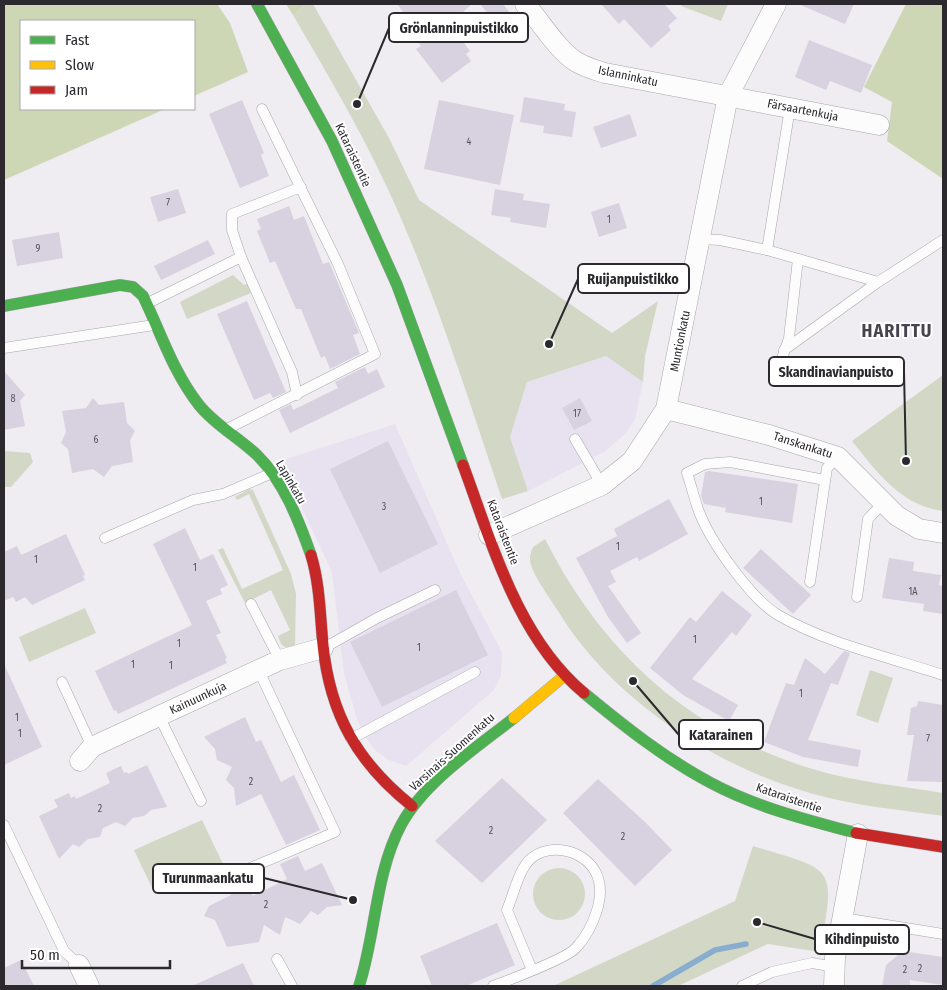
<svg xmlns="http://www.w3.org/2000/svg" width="947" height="990" font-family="'Fira Sans Condensed',sans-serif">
<rect width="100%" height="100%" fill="#efecf2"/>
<g fill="#e8e2f0">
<polygon points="606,356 643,382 635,419 626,433 604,452 528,491 510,437 527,382"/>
<polygon points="395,424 460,573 502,652 501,676 494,690 406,766 389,760 376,751 367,739 357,719 344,673 332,572 280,461"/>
</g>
<g fill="#d2d8c5">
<path d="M306,4h7l76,134 30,62 193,133 46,-32 -13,55 -2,26 -37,-26 -79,26 -17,55 18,54 -26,8c-32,-95 -62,-191 -102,-283 -30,-70 -69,-136 -107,-201z"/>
<polygon points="682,4 728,4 721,21 681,6"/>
<polygon points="233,275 244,285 247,284 251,293 187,319 180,302"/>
<path d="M943,375v136c-42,-5 -66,-39 -91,-70z"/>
<polygon points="4,451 30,453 33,462 11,487 4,487"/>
<polygon points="249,489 253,490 291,574 296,594 295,645 292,648 285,647 281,644 278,636 290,630 271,590 245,603 218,550 223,548 242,589 283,570 249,494 237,500 235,497"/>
<path d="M545,539c58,115 147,195 271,231 41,12 85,16 127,23v23c-41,-6 -86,-10 -126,-21 -99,-26 -206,-96 -259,-184 -7,-12 -29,-40 -28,-53 0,-4 2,-8 3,-11z"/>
<polygon points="85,608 96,633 29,662 19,637"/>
<polygon points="870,670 893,678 878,723 856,715"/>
<polygon points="202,820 223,864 155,894 134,850"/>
<path d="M753,846c84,25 82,19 67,106l-52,-8 -90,42h-125l182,-85z"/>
<circle cx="559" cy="894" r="26"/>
</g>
<g fill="#cdd7b6">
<polygon points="4,4 217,4 230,23 248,72 194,96 194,21 21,21 21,109 165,109 4,180"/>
<polygon points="286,4 306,4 293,15"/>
<polygon points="906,4 943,4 943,179 887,141 892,102 864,87"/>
</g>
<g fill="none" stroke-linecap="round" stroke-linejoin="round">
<polyline stroke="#88adcf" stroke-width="5.5" points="653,986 715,950 746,944"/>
</g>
<g fill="#d8d2e0">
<polygon points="397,4 472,4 452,22 455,26 453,28 470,51 466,54 471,61 442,83 416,49 421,46 399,17 404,13"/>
<polygon points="480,4 503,4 513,17 500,28"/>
<polygon points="601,4 664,4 677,18 668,26 671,30 651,48 624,19 619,24"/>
<polygon points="798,4 854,4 845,24"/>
<polygon points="809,40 872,65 861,93 830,81 826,90 795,77"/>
<polygon points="524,97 565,104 564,110 576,112 572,137 543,133 544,126 520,122"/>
<polygon points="242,100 264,153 261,155 269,176 240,188 209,114"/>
<polygon points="439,100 514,115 500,185 424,169"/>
<polygon points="630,114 637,136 601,148 593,127"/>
<polygon points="178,189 186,213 158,222 150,197"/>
<polygon points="495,189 524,194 523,200 550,204 546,228 510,222 511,218 491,215"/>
<polygon points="619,203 627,228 599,237 591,212"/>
<polygon points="289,206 294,220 304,216 323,264 329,262 359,333 353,335 360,354 330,369 325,356 321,358 301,309 296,309 275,261 270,263 257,231 261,229 257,219"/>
<polygon points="59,232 63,258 17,266 12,240"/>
<polygon points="208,240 215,254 161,280 154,266"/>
<polygon points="247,301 286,392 273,398 270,393 254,400 217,314"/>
<polygon points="365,367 368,374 377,369 385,387 290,433 279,410 291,404 293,410 338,388 335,382"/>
<polygon points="4,371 25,395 20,401 25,426 4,430"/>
<polygon points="93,398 99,405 124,402 127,423 135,431 130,440 133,462 112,466 104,477 93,469 72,473 68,449 61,443 66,432 62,411 86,408"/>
<polygon points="580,398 592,421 574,430 562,408"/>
<polygon points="388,441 438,544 380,573 330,469"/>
<polygon points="709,471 798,484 792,523 725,512 726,508 704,504 701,496 705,472"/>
<polygon points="669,499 688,534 639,561 637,557 610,571 616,582 608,586 641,633 627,643 608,617 576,558 617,536 614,529"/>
<polygon points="185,528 200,560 213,554 228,585 220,589 222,594 206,601 221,633 216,635 227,658 225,659 227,663 118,714 116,710 114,711 95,671 192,625 153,544"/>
<polygon points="66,534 85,575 83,576 85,580 32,605 25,597 16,602 13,597 4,601 4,552 17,546 21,555"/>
<polygon points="761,549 811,595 793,614 743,568"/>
<polygon points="889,558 914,562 913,571 941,575 939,585 943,586 943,614 923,611 924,604 882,598"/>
<polygon points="456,590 488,655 382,707 350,642"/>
<polygon points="722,591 752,615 736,636 732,632 692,679 738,705 729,721 683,695 650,668 690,617 696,622"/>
<polygon points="844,651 850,653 838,685 831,683 808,740 861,750 858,767 803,757 764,742 786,683 794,685 805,658 825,674"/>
<polygon points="4,664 42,747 4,765"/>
<polygon points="918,701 943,705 943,782 907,781 914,735 907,735 911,708 917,706"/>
<polygon points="245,717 256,742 261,740 281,782 294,775 320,830 286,845 261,794 236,806 234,788 226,780 232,767 217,760 215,749 204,737"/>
<polygon points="147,765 167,807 151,810 144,816 133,818 125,826 116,822 103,828 100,837 88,839 79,847 73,844 59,859 39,816 58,807 54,800 69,793 71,798 75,796 76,799 110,783 106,773 121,766 124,773 127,772 128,774"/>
<polygon points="502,778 547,820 482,883 435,841"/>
<polygon points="598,779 646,823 672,850 635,886 563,813"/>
<polygon points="298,856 305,871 322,863 342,905 327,907 318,915 311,911 300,924 285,917 280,935 264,925 259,942 227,947 215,920 204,916 209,906 231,895 226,886 236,881 241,879 247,894 251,892 253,896 287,879 280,864"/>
<polygon points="497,923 515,965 466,986 432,986 420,956"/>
<polygon points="903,951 943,957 943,985 910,980 910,986 882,986 886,965"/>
<polygon points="21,960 34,986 4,986 4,968"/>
<polygon points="243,963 254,986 192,986"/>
</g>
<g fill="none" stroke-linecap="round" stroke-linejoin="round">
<g stroke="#a8a6aa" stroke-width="11">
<g id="lane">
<polyline points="700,239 720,240 767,250 790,108"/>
<polyline points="767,250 878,282"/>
<polyline points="241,257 292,372 297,395"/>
<polyline points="148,303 241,257 232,230 232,214 301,187"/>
<polyline points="4,348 154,325"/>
<polyline points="784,350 878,282 943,240"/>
<polyline points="777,373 789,338 798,259"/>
<polyline points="229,428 375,354 338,264 262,109"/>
<polyline points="575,439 602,485"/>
<path d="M825,480l-95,-18 -25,2 -18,9c4,12 7,24 11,36 11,31 52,89 80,106 50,29 111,42 165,60"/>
<polyline points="105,538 193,500 223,494 270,474"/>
<polyline points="810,582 827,468 838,457"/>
<polyline points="857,597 868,519 885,501"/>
<polyline points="251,604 280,660"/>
<polyline points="324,648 377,618 435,590"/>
<polyline points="62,682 92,747"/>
<polyline points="159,716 201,801"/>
<polyline points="351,739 475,672"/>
<polyline points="4,825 64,951 79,965"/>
<polyline points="236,874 335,832 259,671"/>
<polyline points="843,918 943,934"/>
<polyline points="277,959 292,986"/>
<path d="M493,986c16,-6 74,-28 83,-38 17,-19 32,-54 19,-77 -13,-23 -52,-30 -69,-7 -9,12 -13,32 -19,46l25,60"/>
<polyline points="742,986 772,972 812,963 835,967"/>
</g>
</g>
<g stroke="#a8a6aa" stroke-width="21">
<g id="street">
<path d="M525,4c16,18 31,44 50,57 9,6 20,9 30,12l274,52"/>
<polyline points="666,409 769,435 838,457 897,516 919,529 943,533"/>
<polyline points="489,535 602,485 632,461 666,409 728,96 776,4"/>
<polyline points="80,761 92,747 159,716 280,660 323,648"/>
<polyline points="79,965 89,986"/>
<polyline points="834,986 835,958 858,834"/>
</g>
</g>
<g stroke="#a8a6aa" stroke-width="12">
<g id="fast">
<polyline points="257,4 332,141 397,285 463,465"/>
<path d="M4,306l116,-21 13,2 10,9c18,37 30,76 56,109 16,20 39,32 58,50 26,25 42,66 54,100"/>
<path d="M584,693c40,33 80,65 127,90 45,24 96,37 145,50"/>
<path d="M359,986c17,-52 16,-112 42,-161 23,-43 75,-77 113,-107"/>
</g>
</g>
<g stroke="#a8a6aa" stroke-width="12">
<polyline id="slow" points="514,718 564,676"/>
</g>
<g stroke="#a8a6aa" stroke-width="12">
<g id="jam">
<path d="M463,465c29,78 54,172 121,228"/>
<path d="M311,555c9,30 9,60 12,90 7,70 35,118 89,161"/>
<polyline points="856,833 943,847"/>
</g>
</g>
<use href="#lane" stroke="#fdfcfd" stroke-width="10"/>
<use href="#street" stroke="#fdfcfd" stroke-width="20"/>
<use href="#fast" stroke="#4caf50" stroke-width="11"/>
<use href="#slow" stroke="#ffc107" stroke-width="11"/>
<use href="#jam" stroke="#c62828" stroke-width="11"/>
</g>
<g text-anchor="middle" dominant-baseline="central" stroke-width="4" stroke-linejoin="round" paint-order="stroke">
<g font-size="10" fill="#56535a">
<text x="469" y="142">4</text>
<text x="168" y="203">7</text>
<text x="609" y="220">1</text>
<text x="38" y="249">9</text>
<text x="13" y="399">8</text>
<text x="577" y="414">17</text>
<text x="96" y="440">6</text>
<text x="761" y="502">1</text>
<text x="384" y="507">3</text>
<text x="618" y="547">1</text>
<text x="36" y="560">1</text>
<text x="195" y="568">1</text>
<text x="913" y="592">1A</text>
<text x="695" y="640">1</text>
<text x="179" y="644">1</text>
<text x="419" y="648">1</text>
<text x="133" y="665">1</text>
<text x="171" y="666">1</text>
<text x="801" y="694">1</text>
<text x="17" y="718">1</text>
<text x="20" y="734">1</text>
<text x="928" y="739">7</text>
<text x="251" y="782">2</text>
<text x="100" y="809">2</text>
<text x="491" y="831">2</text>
<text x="623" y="837">2</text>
<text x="266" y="905">2</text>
<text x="920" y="969">2</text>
<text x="905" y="970">2</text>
</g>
<g font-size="12" fill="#2b292e" stroke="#fff">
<text transform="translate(628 76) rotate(12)">Islanninkatu</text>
<text transform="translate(803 110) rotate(11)">Färsaartenkuja</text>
<text transform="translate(353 155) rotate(65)">Kataraistentie</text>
<text transform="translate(680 341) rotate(-79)">Muntionkatu</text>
<text transform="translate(803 445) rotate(18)">Tanskankatu</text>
<text transform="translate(291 482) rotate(60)">Lapinkatu</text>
<text transform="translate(503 532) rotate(69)">Kataraistentie</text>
<text transform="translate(198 698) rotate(-25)">Kainuunkuja</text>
<text transform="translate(452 752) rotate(-42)">Varsinais-Suomenkatu</text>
<text transform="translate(789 798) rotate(19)">Kataraistentie</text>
</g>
<g font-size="18" font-weight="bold" letter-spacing="1" fill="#48434e" stroke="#fff">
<text x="897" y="331">HARITTU</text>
</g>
</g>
<path fill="none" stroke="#2b292e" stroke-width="2" d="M357 104L389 28M549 344L578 279M906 461L904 372M633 681L679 735M353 900L264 878M757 922L815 939"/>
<g fill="#2b292e" stroke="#fff" stroke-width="2">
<circle cx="357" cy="104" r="5"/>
<circle cx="549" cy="344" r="5"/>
<circle cx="906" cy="461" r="5"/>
<circle cx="633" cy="681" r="5"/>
<circle cx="353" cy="900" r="5"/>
<circle cx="757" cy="922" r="5"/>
</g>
<g fill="#fff" stroke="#2b292e" stroke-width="2">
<rect x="389" y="13" width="139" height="29" rx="5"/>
<rect x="578" y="264" width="111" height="29" rx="5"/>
<rect x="769" y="357" width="135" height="29" rx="5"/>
<rect x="679" y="720" width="84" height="29" rx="5"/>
<rect x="153" y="864" width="111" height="29" rx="5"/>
<rect x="815" y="925" width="94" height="29" rx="5"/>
</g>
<g font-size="14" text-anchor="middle" font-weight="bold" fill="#2b292e">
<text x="459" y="33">Grönlanninpuistikko</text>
<text x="633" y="284">Ruijanpuistikko</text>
<text x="836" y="377">Skandinavianpuisto</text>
<text x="721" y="740">Katarainen</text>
<text x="208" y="883">Turunmaankatu</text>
<text x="862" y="944">Kihdinpuisto</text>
</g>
<rect width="947" height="990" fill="none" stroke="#2b292e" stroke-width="10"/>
<rect x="20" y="20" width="175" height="90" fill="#ffffff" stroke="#aaa9ab"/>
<rect x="30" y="36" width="25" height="8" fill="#4caf50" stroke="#aaa9ab"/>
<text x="65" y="45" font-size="15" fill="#2b292e">Fast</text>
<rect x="30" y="61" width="25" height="8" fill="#ffc107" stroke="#aaa9ab"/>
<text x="65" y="70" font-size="15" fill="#2b292e">Slow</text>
<rect x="30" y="86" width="25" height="8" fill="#c62828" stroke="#aaa9ab"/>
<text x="65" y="95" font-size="15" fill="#2b292e">Jam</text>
<path d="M22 960v8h148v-8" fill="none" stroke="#2b292e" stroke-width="2.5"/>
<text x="30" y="960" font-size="15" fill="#2b292e" stroke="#ffffff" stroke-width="4" paint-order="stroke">50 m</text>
</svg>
